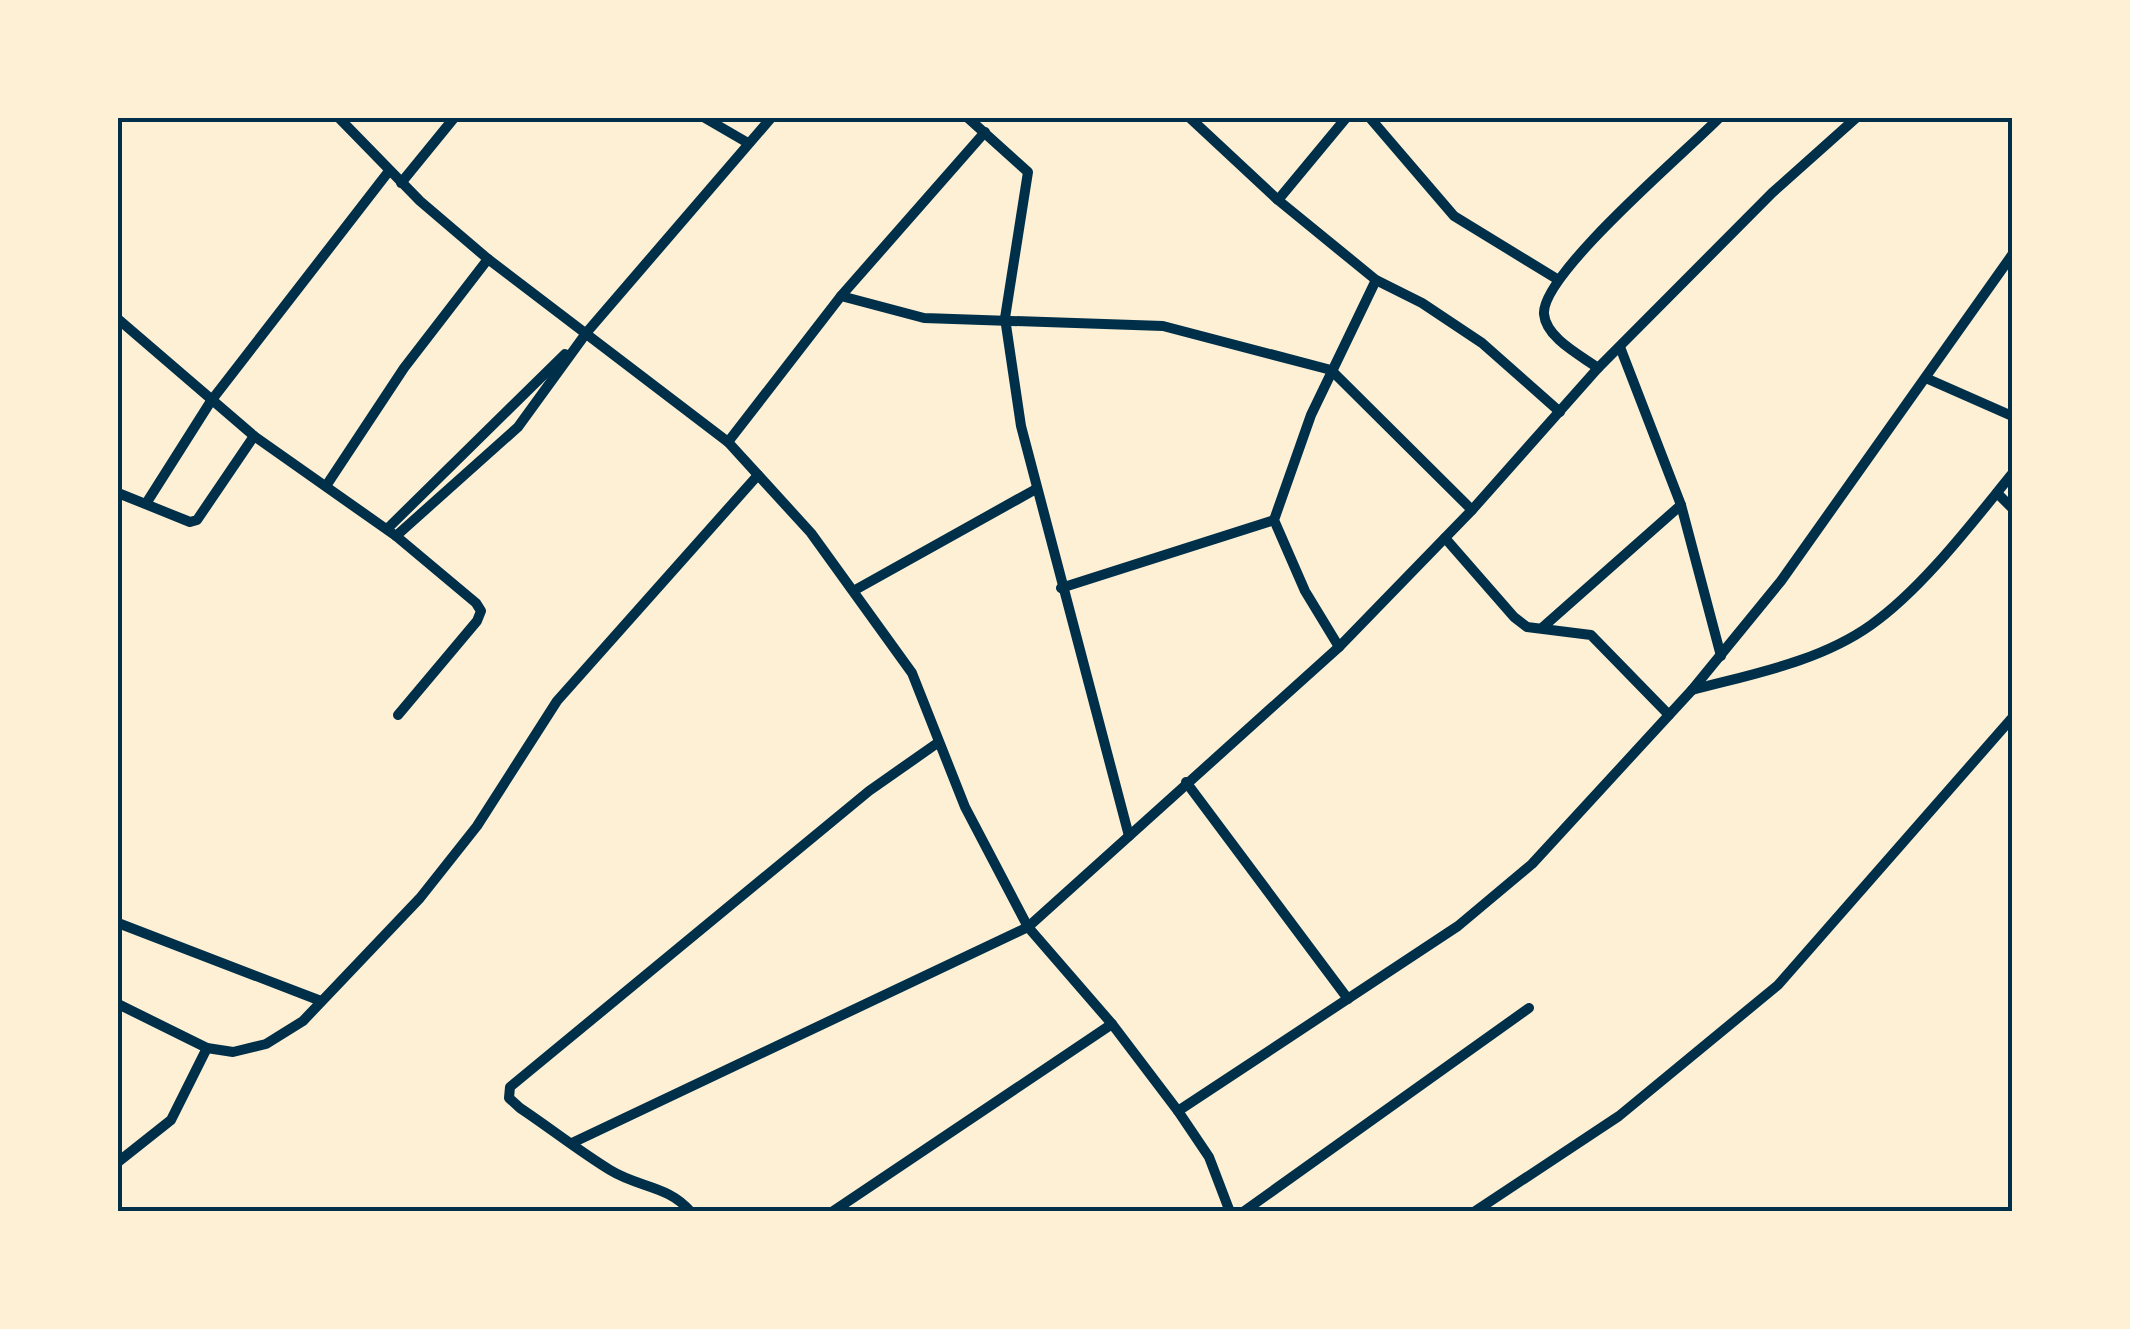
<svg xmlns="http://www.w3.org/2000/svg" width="2130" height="1329" font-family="Poppins,sans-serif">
<rect width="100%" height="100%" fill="#fdf0d5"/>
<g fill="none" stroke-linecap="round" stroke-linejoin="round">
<g stroke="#003049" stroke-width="10">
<polyline points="339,118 420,201 488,259 728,442 811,533 912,673 965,807 1028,927 1112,1024 1178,1111 1209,1157 1230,1212"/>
<polyline points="705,118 748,143"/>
<polyline points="968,118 1028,172 1005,318 1021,426 1129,836"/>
<polyline points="1190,118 1278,200 1376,280 1422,303 1482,343 1560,412"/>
<polyline points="1370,118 1454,216 1557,279"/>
<polyline points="401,183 454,118"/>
<polyline points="1278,200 1346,118"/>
<polyline points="841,296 924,318 1163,326 1331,370 1472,510"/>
<polyline points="118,319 254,436 396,536 476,603 481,611 477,621 398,715"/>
<polyline points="1620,347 1681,505 1721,656"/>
<path d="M1598,368c-18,-13 -52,-30 -54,-54 -3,-40 143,-163 175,-196"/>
<polyline points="1928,379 2012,416"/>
<polyline points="728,442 841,296 985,132"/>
<polyline points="326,486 404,368 488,259"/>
<polyline points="118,493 190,522 197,520 254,436"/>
<polyline points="1997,493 2012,508"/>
<polyline points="147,502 211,401 389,171"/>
<polyline points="387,529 565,354"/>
<polyline points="396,536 518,427 587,332 771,118"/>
<polyline points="1445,538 1514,617 1527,627 1591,635 1669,715"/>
<polyline points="1061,588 1274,520"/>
<polyline points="855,590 1036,489"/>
<polyline points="1543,627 1681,505"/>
<polyline points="1339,647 1305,591 1274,520 1311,415 1376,280"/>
<path d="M1692,690c60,-16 127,-28 179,-65 51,-36 101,-102 141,-151"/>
<polyline points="1186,782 1348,999"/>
<polyline points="118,923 321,1001"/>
<polyline points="118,1004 207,1048 233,1052 266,1044 303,1021 420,898 477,826 557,701 758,475"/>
<polyline points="1178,1111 1458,926 1532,864 1692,690 1781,581 2012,255"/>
<polyline points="572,1143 1028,927 1339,647 1472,510 1598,368 1772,193 1856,118"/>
<polyline points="118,1162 171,1120 207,1048"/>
<path d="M691,1212c-23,-27 -52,-24 -81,-42 -31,-19 -60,-42 -90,-62l-11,-10 1,-11 359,-296 67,-47"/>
<polyline points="832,1212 1112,1024"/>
<polyline points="1243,1212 1529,1008"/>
<polyline points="1474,1212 1619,1116 1778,985 2012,718"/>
</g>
</g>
<rect width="2130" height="1329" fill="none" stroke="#fdf0d5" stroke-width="240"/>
<rect x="120" y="120" width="1890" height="1089" fill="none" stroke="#003049" stroke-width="4"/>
</svg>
